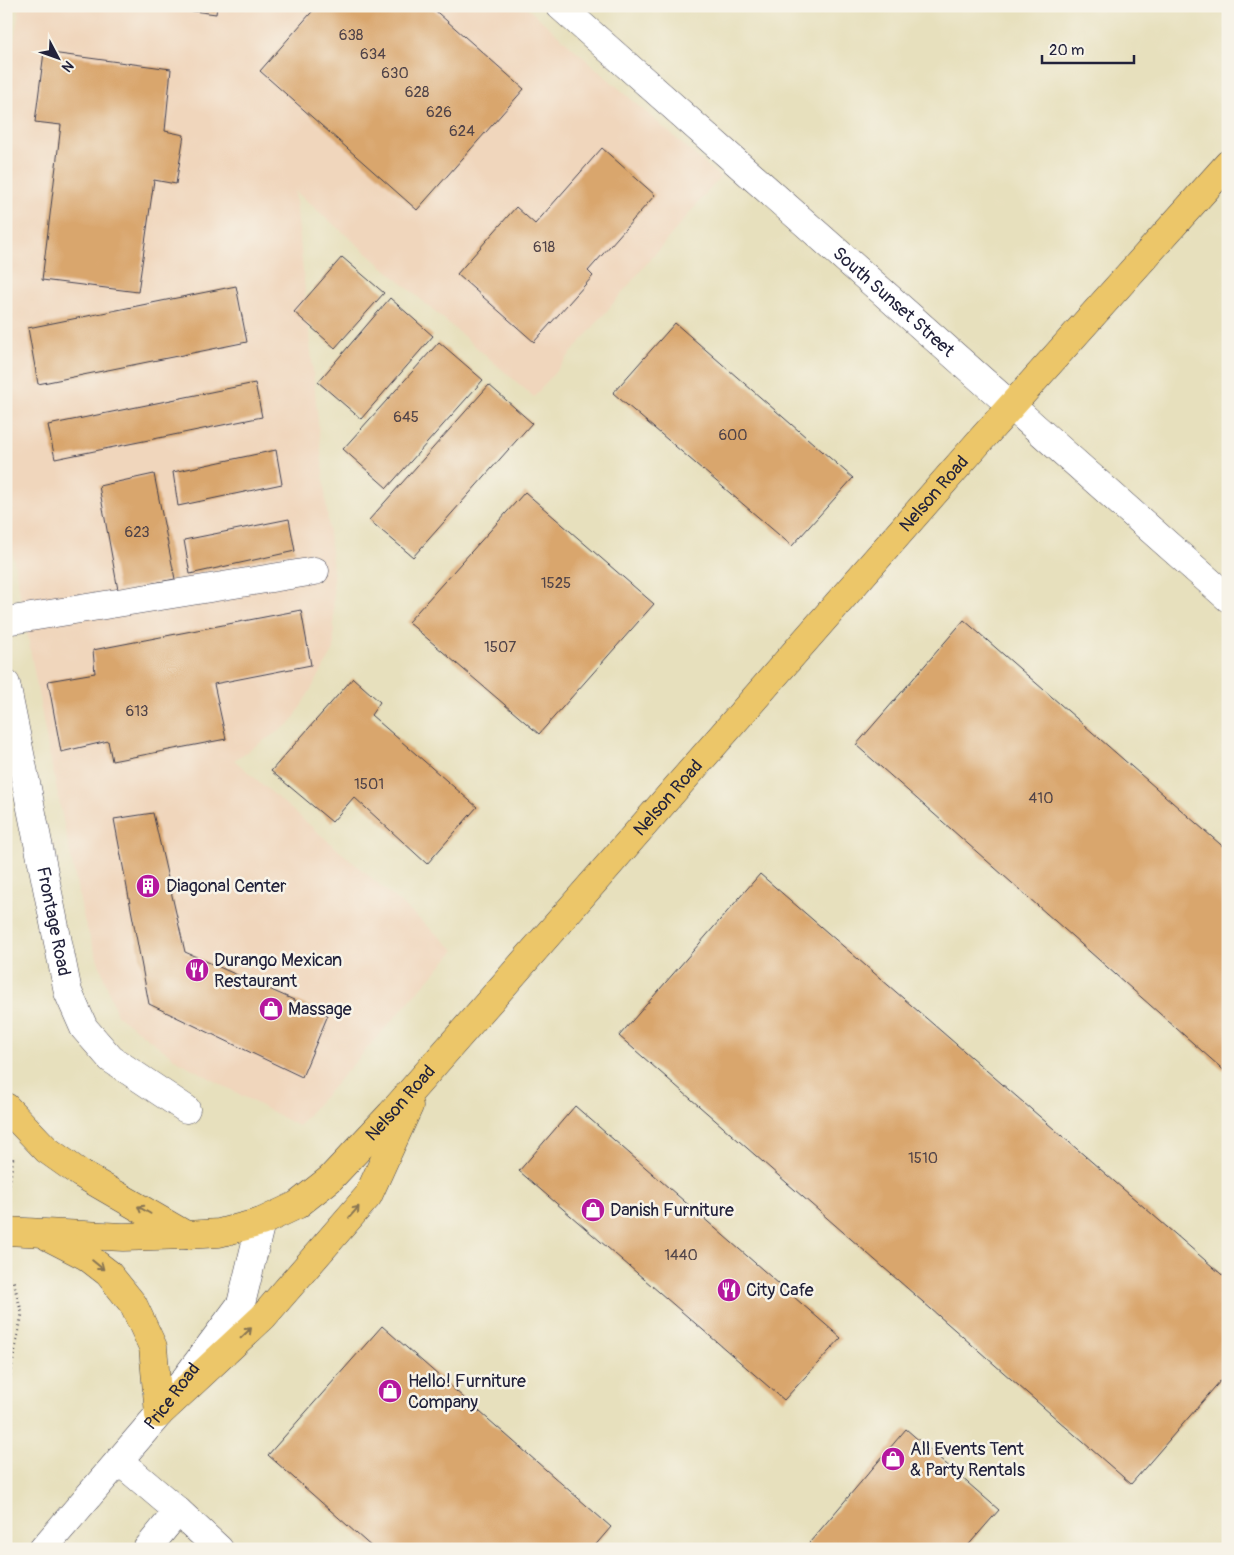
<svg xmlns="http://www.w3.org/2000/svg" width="1234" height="1555" font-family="Pangolin,sans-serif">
<rect width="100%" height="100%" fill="#f7f3e8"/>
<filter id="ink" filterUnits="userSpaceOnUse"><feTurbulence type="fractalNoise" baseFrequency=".02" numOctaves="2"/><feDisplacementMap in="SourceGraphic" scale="10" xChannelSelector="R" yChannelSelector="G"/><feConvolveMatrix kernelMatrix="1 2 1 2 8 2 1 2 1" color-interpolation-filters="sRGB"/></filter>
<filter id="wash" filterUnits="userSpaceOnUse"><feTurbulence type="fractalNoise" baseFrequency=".0096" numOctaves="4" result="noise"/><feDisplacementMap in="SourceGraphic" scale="20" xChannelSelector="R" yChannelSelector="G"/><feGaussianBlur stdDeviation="1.12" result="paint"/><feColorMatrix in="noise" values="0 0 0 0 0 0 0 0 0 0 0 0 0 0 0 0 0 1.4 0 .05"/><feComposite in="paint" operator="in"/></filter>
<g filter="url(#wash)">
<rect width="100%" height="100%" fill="#e7e0bd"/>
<polygon fill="#f0d6bc" points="20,6 525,6 720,177 534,397 295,191 333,572 334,650 291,723 234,760 455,950 298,1126 178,1061 117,1015 84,920 49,753 6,517 6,86"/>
<g id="blocks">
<g fill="#d9a66d">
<polygon points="163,6 217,6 216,14 163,7"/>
<polygon points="317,6 430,6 524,89 417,210 260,71"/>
<polygon points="44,52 171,69 165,131 184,135 176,184 154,180 138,292 42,280 61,125 35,122"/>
<polygon points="602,148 655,195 588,271 593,276 534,342 457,274 516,207 535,224"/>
<polygon points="342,257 384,293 335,348 294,312"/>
<polygon points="236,286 247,342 38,384 28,328"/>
<polygon points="390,298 433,336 361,419 318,382"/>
<polygon points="675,323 853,478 792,546 613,393"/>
<polygon points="439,342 483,380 387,488 343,449"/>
<polygon points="255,383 262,417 55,459 48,425"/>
<polygon points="489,385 532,423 413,557 369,520"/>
<polygon points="276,450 282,484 178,506 173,472"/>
<polygon points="154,474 175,579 118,590 99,486"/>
<polygon points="525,492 654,604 539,734 408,622"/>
<polygon points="289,519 295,551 190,574 184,540"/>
<polygon points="301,610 311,665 214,684 226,739 112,761 108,741 61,752 48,681 95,673 93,650"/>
<polygon points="964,620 1228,851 1228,1074 856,745"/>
<polygon points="353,678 380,702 371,715 477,807 427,864 354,797 332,822 271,771"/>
<polygon points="153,813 185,952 328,1015 302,1077 149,1004 114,819"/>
<polygon points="760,874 1228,1280 1228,1372 1131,1484 619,1036"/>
<polygon points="575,1106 841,1338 784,1400 519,1171"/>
<polygon points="382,1326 611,1527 592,1549 374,1549 268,1455"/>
<polygon points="906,1429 999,1510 965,1549 804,1549"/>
</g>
</g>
</g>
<g filter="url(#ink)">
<use href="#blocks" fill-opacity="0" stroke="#403e4e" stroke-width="1"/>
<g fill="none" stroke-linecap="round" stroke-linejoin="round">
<g stroke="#403e4e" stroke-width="29">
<g id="minor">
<path id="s1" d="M560,6l668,592"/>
<polyline points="6,621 315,571"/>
<path id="s2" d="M6,684l62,308 16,36 27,31 75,50"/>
<polyline points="119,1461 178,1511 219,1549"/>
<path id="s3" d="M43,1549l116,-135 82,-110 20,-82"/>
<polyline points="147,1549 178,1511"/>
</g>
</g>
<g stroke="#403e4e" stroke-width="29">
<g id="major">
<path id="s4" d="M6,1231l117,6 63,-2 33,-2 42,-11 36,-17 33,-26 61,-65 587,-671 250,-279"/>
<polyline points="49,1237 86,1256 108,1273 133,1304 153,1347 159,1414"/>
<polyline points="159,1414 263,1317 368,1196 409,1106"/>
</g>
</g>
<g stroke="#403e4e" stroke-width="29">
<polyline id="highway" points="6,1107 47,1150 81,1174 186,1235"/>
</g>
<g stroke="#403e4e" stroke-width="3" stroke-dasharray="1 4" stroke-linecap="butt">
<polyline points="8,1194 13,1157"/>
<polyline points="6,1395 22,1314 13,1280"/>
</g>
<use href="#minor" stroke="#fff" stroke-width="28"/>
<use href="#major" stroke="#ecc669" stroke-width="28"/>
<use href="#highway" stroke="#ecc669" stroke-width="28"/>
</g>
<defs><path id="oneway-shaft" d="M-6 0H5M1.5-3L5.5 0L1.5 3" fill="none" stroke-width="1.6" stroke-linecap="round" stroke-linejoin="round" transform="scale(1.25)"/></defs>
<g stroke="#877452">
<use href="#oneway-shaft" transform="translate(144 1210) rotate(-150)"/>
<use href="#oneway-shaft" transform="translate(354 1212) rotate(-49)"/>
<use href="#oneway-shaft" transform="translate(98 1265) rotate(39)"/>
<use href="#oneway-shaft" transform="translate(246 1333) rotate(-44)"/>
</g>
</g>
<defs>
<g id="building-disc" transform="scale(1.25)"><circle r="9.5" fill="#b5179e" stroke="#f7f3e8"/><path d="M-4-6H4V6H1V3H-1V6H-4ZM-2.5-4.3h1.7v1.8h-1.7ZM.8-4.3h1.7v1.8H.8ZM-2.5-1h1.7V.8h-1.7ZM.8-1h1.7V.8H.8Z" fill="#fff"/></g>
<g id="restaurant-disc" transform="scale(1.25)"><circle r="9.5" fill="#b5179e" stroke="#f7f3e8"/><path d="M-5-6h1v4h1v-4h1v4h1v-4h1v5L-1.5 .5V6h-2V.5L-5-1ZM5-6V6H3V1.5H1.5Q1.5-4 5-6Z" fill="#fff"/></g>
<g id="shop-disc" transform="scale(1.25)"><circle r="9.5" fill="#b5179e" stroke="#f7f3e8"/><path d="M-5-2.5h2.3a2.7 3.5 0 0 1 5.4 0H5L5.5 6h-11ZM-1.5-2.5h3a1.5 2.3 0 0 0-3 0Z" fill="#fff"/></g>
</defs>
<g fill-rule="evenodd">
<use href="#building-disc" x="148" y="886"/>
<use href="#restaurant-disc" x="197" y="970"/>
<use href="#shop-disc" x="271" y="1009"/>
<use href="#shop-disc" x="593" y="1210"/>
<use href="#restaurant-disc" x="729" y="1290"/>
<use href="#shop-disc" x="390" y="1391"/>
<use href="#shop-disc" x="893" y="1459"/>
</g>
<g text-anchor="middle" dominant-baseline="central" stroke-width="5" stroke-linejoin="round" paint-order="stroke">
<g font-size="15" fill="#504348">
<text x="351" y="35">638</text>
<text x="373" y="54">634</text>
<text x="395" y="73">630</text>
<text x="417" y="92">628</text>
<text x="439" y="112">626</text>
<text x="462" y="131">624</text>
<text x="544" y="247">618</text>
<text x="406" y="417">645</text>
<text x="733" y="435">600</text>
<text x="137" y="532">623</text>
<text x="556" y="583">1525</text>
<text x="500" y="647">1507</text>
<text x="137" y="711">613</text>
<text x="369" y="784">1501</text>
<text x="1041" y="798">410</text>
<text x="923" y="1158">1510</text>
<text x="681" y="1255">1440</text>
</g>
<g font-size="18" fill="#22223b" stroke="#f7f3e8">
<text stroke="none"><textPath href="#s1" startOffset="446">South Sunset Street</textPath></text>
<text stroke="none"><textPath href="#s4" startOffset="1252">Nelson Road</textPath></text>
<text stroke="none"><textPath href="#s4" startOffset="848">Nelson Road</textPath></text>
<text stroke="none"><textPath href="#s2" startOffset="242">Frontage Road</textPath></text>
<text stroke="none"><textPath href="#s4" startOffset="442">Nelson Road</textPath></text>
<text stroke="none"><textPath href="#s3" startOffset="200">Price Road</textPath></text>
</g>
<g font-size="18" fill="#22223b" stroke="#f7f3e8" text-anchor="start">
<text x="166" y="886">Diagonal Center</text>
<text x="214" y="960">Durango Mexican<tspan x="214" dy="21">Restaurant</tspan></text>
<text x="288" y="1009">Massage</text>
<text x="610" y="1210">Danish Furniture</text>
<text x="746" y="1290">City Cafe</text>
<text x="408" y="1381">Hello! Furniture<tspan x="408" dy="21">Company</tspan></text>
<text x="910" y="1449">All Events Tent<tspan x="910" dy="21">&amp; Party Rentals</tspan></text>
</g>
</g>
<rect width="1234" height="1555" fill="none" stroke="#f7f3e8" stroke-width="25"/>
<g transform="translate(58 58) rotate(131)" stroke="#f7f3e8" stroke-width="4" paint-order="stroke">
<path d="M0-4L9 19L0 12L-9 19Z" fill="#22223b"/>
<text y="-8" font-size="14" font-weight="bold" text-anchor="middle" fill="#22223b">N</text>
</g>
<path d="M1042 55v8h92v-8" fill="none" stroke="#22223b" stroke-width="2.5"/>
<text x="1049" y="55" font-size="15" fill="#22223b" stroke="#f7f3e8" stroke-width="4" paint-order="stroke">20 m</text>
</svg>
